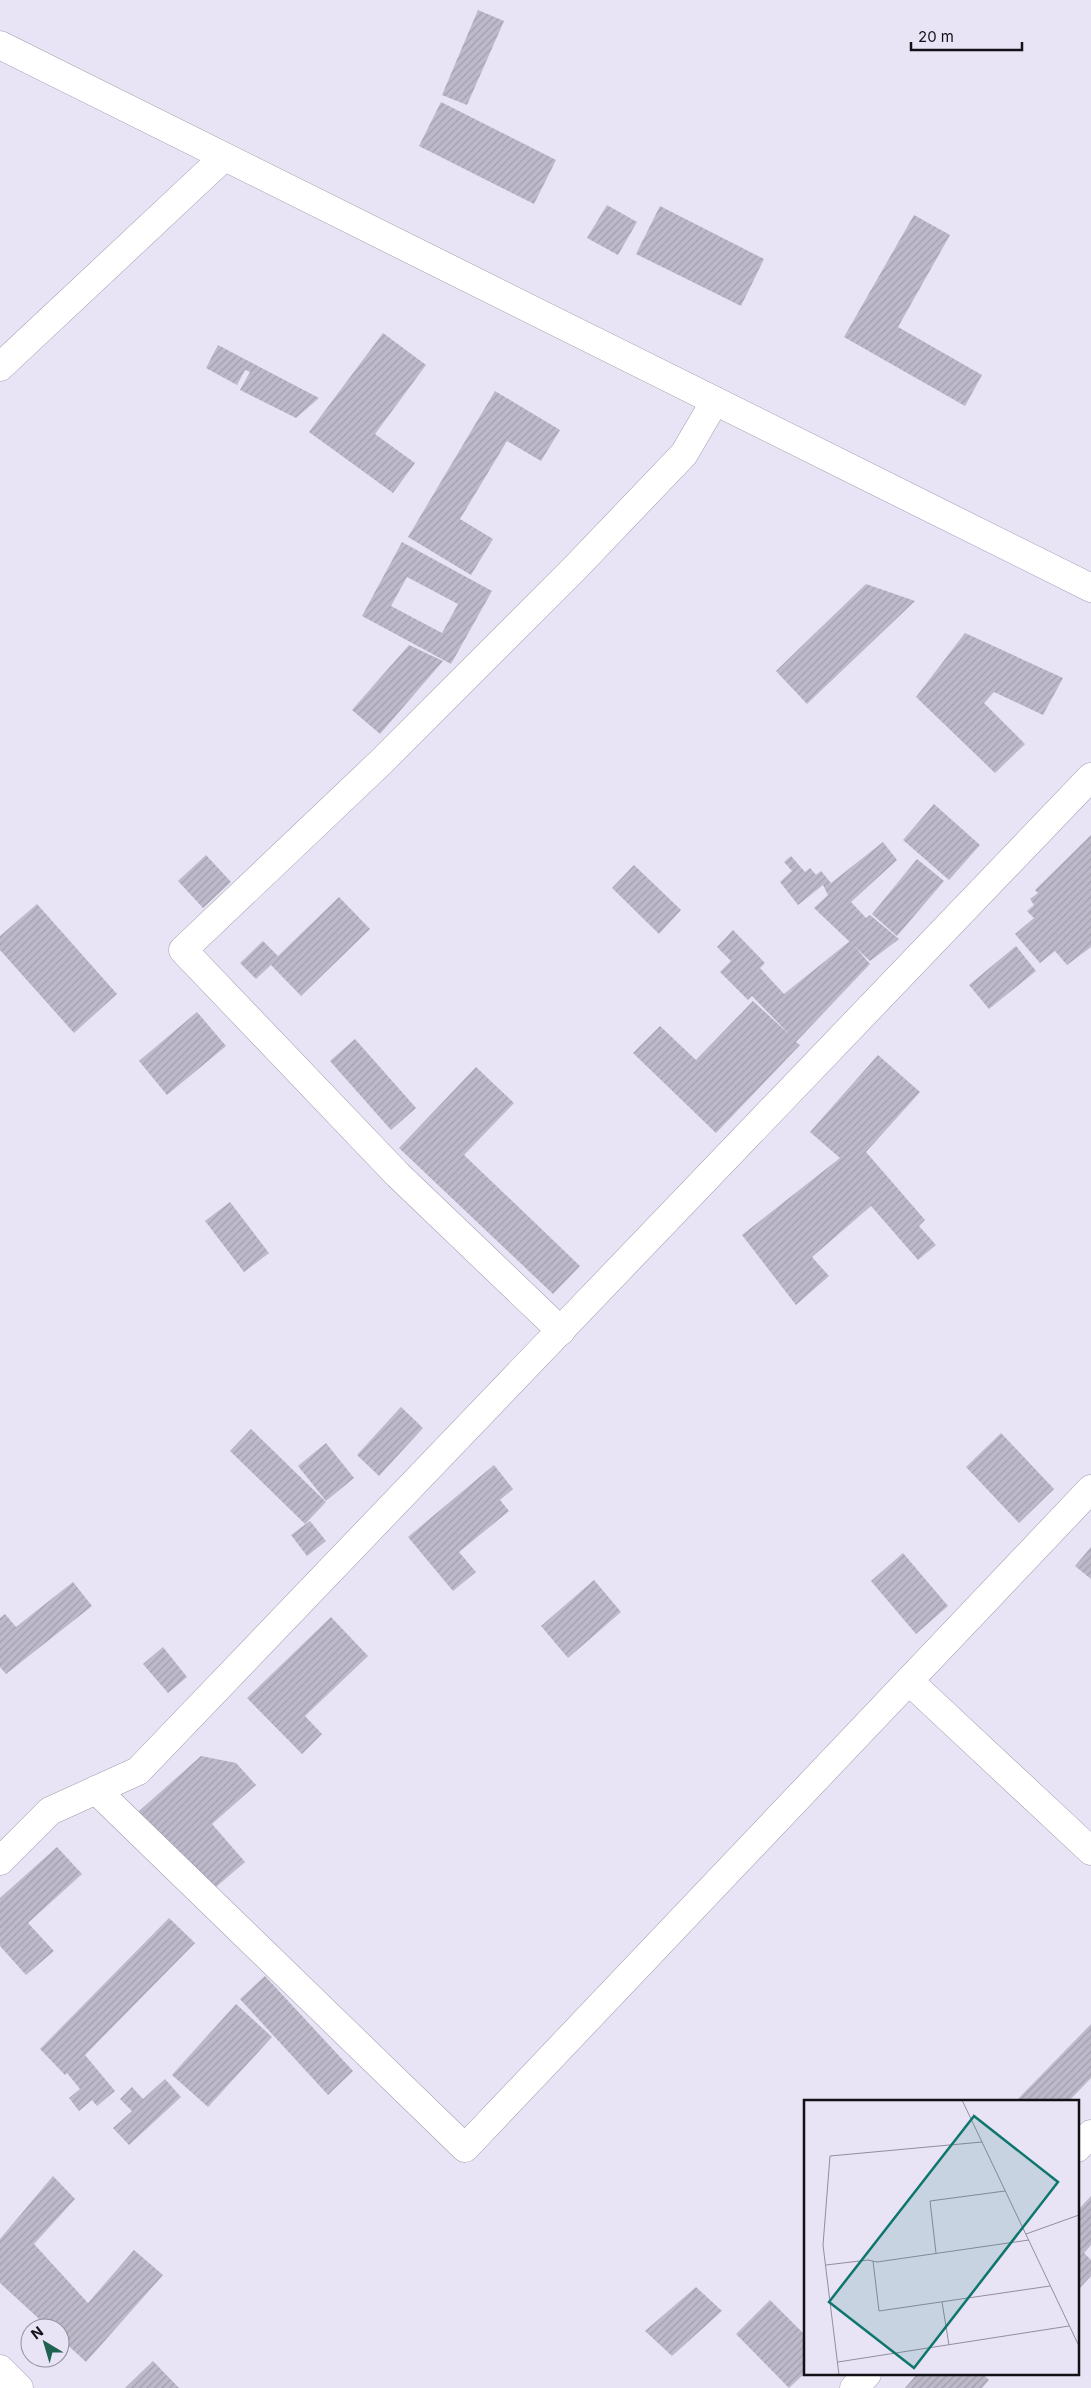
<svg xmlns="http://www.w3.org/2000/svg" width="1091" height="2388" font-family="Inter,sans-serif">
<defs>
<pattern id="building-hatch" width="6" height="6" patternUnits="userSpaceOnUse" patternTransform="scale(1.25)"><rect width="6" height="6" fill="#bdb9ca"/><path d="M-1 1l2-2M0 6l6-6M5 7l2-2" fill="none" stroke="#a19ead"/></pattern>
</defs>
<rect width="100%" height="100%" fill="#e8e3f5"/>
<g fill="url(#building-hatch)" fill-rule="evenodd">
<polygon points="478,10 504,21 467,105 442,95"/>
<polygon points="441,102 556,160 534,204 419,146"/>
<polygon points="607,205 637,222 618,255 587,238"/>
<polygon points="660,206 764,259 741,306 636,254"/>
<polygon points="914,215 950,235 898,327 982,375 965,406 844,337"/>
<polygon points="383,333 426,365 375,434 415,463 393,493 309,432"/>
<polygon points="218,345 319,398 296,418 240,390 250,372 245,370 237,385 206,368"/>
<polygon points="495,391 560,430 541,461 507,441 460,519 493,539 471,575 408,537"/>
<path d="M402,542l90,49 -41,73 -89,-48zM407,577l51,27 -16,29 -51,-27z"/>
<polygon points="866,584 915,601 807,704 776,671"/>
<polygon points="965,633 1063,678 1043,715 994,692 984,703 1025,744 995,773 916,697"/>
<polygon points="409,645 443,661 380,734 352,710"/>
<polygon points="934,804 980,845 949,880 903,840"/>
<polygon points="1091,835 1091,947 1067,965 1055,951 1040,963 1015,934 1034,918 1027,911 1034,905 1030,899 1038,893 1035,890"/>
<polygon points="883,842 897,860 851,902 866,918 870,915 899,939 870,961 814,908 828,895 823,885 798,905 780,882 792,871 784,862 791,856 805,872 810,868 816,875 821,871 831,883"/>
<polygon points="206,855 231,882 203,908 178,881"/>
<polygon points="917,859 944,881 897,936 872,914"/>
<polygon points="634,865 681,910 659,934 612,888"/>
<polygon points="339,897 370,929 301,996 271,965 256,979 240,963 263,941 278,956"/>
<polygon points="37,904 117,994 74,1033 0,950 0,936"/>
<polygon points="733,930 765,963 760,968 784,994 850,941 870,964 796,1042 800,1045 716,1133 633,1053 660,1026 696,1060 753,1001 791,1036 752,996 748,1000 720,972 731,961 717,947"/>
<polygon points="1016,946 1036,971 989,1009 969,985"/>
<polygon points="197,1012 226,1046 167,1095 139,1061"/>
<polygon points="355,1039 416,1108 391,1130 330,1061"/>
<polygon points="878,1055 920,1092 866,1152 925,1220 919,1226 936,1245 918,1260 871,1206 812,1257 829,1276 796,1305 742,1235 840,1158 810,1132"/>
<polygon points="476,1067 514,1103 464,1155 580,1266 553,1294 399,1148"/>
<polygon points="230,1202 269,1253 244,1272 205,1221"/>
<polygon points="401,1407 423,1428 379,1476 357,1455"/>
<polygon points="251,1429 326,1502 305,1524 230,1451"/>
<polygon points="1001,1433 1054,1489 1019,1523 966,1467"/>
<polygon points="326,1443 354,1478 326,1501 298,1466"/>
<polygon points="494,1465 513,1489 500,1500 509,1511 459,1552 476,1572 453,1591 408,1537"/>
<polygon points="310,1521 326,1541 307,1556 291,1535"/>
<polygon points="1091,1547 1091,1579 1075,1566"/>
<polygon points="903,1553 948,1606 916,1634 871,1581"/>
<polygon points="594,1580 621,1612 568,1658 541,1626"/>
<polygon points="73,1582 92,1606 6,1674 0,1667 0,1618 5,1614 16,1627"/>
<polygon points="331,1617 368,1656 305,1716 322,1734 302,1754 247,1698"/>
<polygon points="163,1647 187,1677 168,1693 143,1664"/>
<polygon points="201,1756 236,1763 256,1785 212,1824 245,1862 209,1893 138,1812"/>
<polygon points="57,1847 82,1874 28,1923 54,1951 26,1975 0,1946 0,1898"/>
<polygon points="169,1918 195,1943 85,2055 115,2091 97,2106 92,2100 79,2111 69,2098 80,2089 67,2073 65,2075 40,2049"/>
<polygon points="265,1976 353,2071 328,2095 240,1999"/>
<polygon points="236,2004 272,2037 208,2107 172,2075"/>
<polygon points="1091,2024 1091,2078 1068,2102 1015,2102"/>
<polygon points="165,2079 181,2097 129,2145 113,2128 132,2111 120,2099 132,2087 143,2099"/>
<polygon points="53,2176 75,2199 34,2244 88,2303 134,2250 163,2275 86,2362 60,2338 60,2328 49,2328 0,2283 0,2239"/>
<polygon points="1091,2196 1091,2245 1084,2253 1091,2260 1091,2276 1080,2288 1077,2285 1077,2211"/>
<polygon points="696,2287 722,2311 672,2356 645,2331"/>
<polygon points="770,2300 805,2335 805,2373 789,2388 736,2334"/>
<polygon points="153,2361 179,2388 125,2388"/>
<polygon points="917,2374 983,2374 989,2380 982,2388 905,2388"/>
</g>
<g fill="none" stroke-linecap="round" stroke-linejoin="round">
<g stroke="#a19dad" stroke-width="29">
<g id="street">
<polyline points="0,367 224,157"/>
<polyline points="561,1331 398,1175 183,950 381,762 576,567 684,454 715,401"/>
<polyline points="909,1681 1091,1851"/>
<polyline points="96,1790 465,2148 1091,1489"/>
<polyline points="0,1861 50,1811 138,1771 1091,777"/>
<polyline points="1077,2148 1091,2134"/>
<polyline points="0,2369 19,2388"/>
<polyline points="854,2388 867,2374"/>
</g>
</g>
<g stroke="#a19dad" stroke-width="29">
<polyline id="secondary" points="0,45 1091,588"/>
</g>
<use href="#street" stroke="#fff" stroke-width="28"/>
<use href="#secondary" stroke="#fff" stroke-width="28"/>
</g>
<g transform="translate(804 2100)">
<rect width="275" height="275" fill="#e8e3f5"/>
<path fill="none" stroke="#928f9c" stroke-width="1" d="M158,0l117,246M222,134l53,-19M132,153l-6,-52 75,-10M69,161l6,50 171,-25M22,165l42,-5 9,2 152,-22M138,202l7,43M34,262l231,-36M35,275l-16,-130 7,-89 152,-14"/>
<path fill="#0f766e" fill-opacity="0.15" stroke="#0f766e" stroke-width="2.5" d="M170,16l84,66 -144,186 -85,-66z"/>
<rect width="275" height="275" fill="none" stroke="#121117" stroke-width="2.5"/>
</g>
<g transform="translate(45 2343) rotate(322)"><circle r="24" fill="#e8e3f5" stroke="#928f9c"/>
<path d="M0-4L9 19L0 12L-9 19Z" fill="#1f6252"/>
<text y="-8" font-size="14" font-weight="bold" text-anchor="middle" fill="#121117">N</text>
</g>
<path d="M911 42v8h111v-8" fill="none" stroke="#121117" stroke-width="2.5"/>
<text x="918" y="42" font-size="15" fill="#121117" stroke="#e8e3f5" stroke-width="4" paint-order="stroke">20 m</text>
</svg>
